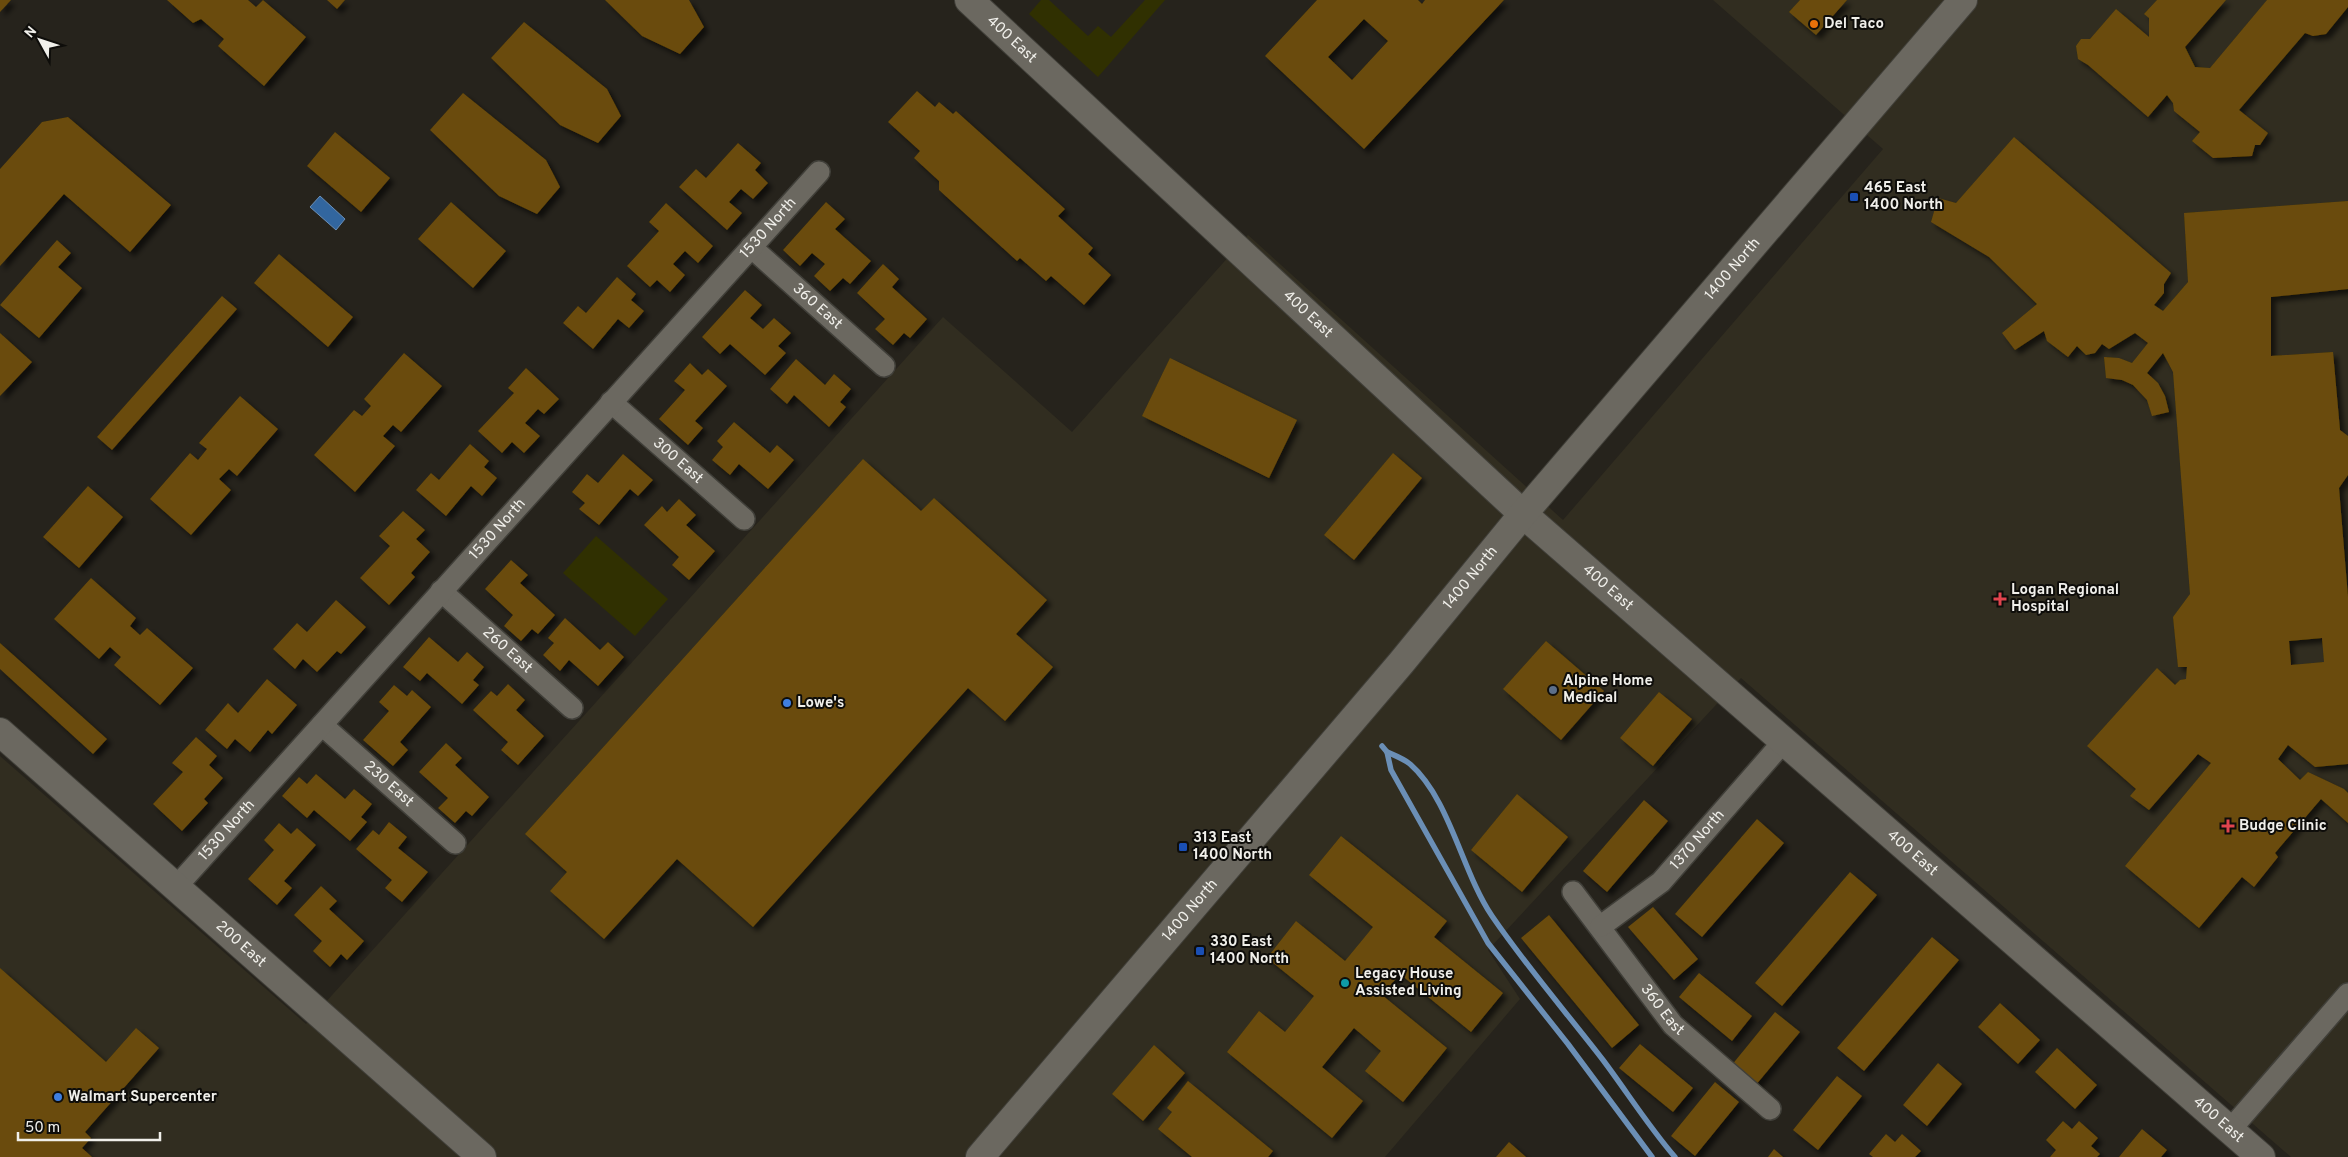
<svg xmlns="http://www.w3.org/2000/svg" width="2348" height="1157" font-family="Overpass,sans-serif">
<defs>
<filter id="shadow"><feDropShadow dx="4.5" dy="4.5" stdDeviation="2.5" flood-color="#0009"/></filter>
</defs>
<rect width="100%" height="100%" fill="#26231c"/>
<polygon fill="#312d20" points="1713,0 2348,0 2348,1157 2291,1157 1741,678 1488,950 1520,999 1385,1157 0,1157 0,756 306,1024 943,317 1072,432 1248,235 1563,520 1883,149"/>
<g fill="#303001">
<polygon points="1041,0 1049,0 1088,36 1098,26 1111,37 1145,0 1165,0 1098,77 1029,14"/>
<polygon points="596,536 668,599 635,636 563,573"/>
</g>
<polygon fill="#32669f" stroke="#6b8fb6" points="320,196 345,219 336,230 310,207"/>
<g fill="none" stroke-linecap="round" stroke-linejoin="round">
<g stroke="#6b8fb6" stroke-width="5.5">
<polyline points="1382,746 1387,752 1391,770 1488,943 1568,1044 1652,1157"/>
<path d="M1387,752c7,3 17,7 23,12 40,35 52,108 82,152 34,50 74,96 111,144 24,32 46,67 72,97"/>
</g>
</g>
<g fill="#6a4b09" fill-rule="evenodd" filter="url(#shadow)">
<polygon points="0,0 11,0 0,12"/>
<polygon points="167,0 248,0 256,7 263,0 306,37 264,86 218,46 224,39 201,19 193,23"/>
<polygon points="327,0 345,0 337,9"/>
<polygon points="605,0 689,0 704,27 680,54 642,36"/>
<path d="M1317,0h101l4,4 3,-4h79l-140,149 -99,-93zM1364,19l24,22 -36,39 -24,-23z"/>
<polygon points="1800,0 1847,0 1816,35 1789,12"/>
<polygon points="2157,0 2226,0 2185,47 2195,67 2210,68 2267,0 2348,0 2348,7 2326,34 2313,36 2305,33 2239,110 2268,133 2260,145 2255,145 2252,156 2213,158 2192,141 2200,132 2174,111 2173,103 2167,95 2148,117 2088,65 2078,59 2076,46 2081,39 2090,39 2116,9 2149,37 2149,18 2144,14"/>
<polygon points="524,22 607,89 621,116 598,143 560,125 491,58"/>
<polygon points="917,91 935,107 939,102 953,114 956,111 1065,209 1058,216 1093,248 1088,254 1111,275 1084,305 1051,276 1046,281 1020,258 1017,261 939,190 939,181 914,158 920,151 888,122"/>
<polygon points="463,93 546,160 560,187 537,214 499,196 430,130"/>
<polygon points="68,117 171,205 130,252 64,194 0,266 0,169 42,122"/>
<polygon points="335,132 390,178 361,212 307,166"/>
<path d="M2014,137l157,136 -7,11v9l-10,12 9,6 25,-29 -4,-69 164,-12v88l-77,8v59l62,-4 7,78 8,6v39l-9,13 9,109v167l-33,3 -27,-22 -10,14 22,21 8,-8 36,17 4,4v30l-27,-24 -46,54 3,4 -24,30 -12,-10 -43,51 -74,-62 86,-103 -13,-9 -49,56 -19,-14 6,-7 -49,-43 70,-78 18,17 5,-5 6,-1 1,-12h-9l-5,-50 17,-23 -17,-222 -10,-19 -16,20 11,10 7,13 4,16 -17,4 -5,-16 -14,-15 -11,-5 -16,-2 -2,-21 15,1 13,5 16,-20 -13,-10 -26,16 -7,-5 -7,9 -9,2 -9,-9 -9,11 -21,-16 -3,-10 -29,19 -13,-17 35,-29 -48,-47 -58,-35 7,-24 18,5zM2322,638l2,24 -33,3 -2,-24z"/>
<polygon points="738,143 761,163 755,170 768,183 753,199 741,189 729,202 742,213 727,230 679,187 696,169 706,178"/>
<polygon points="451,202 506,251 473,288 418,239"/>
<polygon points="826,202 845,219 835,229 871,261 850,284 843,278 830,291 814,276 825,264 812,253 800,266 783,250"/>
<polygon points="666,203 713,246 698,263 685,251 673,264 685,275 670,292 657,280 650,287 627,266 659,231 649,222"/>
<polygon points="57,240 71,253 58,267 82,288 39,338 0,305"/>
<polygon points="279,254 353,317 328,347 254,283"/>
<polygon points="883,264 899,279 892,287 927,319 910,338 904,333 893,345 875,329 885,319 857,293"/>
<polygon points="617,277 636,294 631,300 644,311 629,328 618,319 593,349 563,323 578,306 586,313"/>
<polygon points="745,290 762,305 750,318 763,329 774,318 791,333 778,346 786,353 765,375 730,344 720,354 702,337"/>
<polygon points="222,296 237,309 112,450 97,437"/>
<polygon points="0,333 32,362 0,396"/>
<polygon points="404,353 442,386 401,432 393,425 383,436 395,446 355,492 314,455 354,410 362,416 371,406 364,399"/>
<polygon points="1170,358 1297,420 1269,478 1142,416"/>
<polygon points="796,359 825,385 834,374 851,389 840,402 846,407 829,427 794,395 787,404 770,389"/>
<polygon points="690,363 702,375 708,369 727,386 695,421 703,428 688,445 659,419 685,390 674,381"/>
<polygon points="526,368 559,399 544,414 538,409 525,423 540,436 524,453 512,442 502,453 478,431 514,393 508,388"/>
<polygon points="240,396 278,429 237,476 229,469 219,479 231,490 191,535 150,499 190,453 198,460 207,449 199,443"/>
<polygon points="734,422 770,453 777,445 794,460 768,489 739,464 730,475 712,460 723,447 717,441"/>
<polygon points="470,444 489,461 484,467 497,478 482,496 471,486 446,516 416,490 431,473 439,480"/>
<polygon points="1393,453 1422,478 1354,560 1324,535"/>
<polygon points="623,454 653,480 638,496 630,489 599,525 579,509 585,503 572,492 587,474 598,483"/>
<polygon points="863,459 921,511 934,498 1047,600 1016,634 1053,667 1005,721 968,688 753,927 677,859 604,939 550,891 567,872 525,834"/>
<polygon points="88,486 123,517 79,568 43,537"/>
<polygon points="679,499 696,515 686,525 715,551 689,580 672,565 679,557 644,525 662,506 667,512"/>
<polygon points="403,511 425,530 416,539 430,552 411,573 415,577 389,605 360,578 390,546 379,536"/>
<polygon points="511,560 528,575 520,583 555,615 538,634 532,629 521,641 504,626 513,615 485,589"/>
<polygon points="91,578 136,618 130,626 140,635 147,628 193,668 160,705 114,665 121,657 110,647 99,659 54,619"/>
<polygon points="336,600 366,627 341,654 337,651 317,672 303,659 295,669 273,649 297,623 307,632"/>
<polygon points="565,618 600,650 608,642 624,657 598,686 569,660 560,671 543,655 554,643 548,638"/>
<polygon points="429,637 458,662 467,652 484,667 473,680 479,685 462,704 427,673 420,681 403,667"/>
<polygon points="1546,641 1604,691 1561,740 1503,689"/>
<polygon points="0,643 107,739 93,754 0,669"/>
<polygon points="267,679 297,705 272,734 268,730 250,752 235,739 227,749 205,730 228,703 238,713"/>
<polygon points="508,684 525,700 516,710 544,736 518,765 501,750 508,742 473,710 491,691 497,696"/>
<polygon points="394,685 407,696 412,690 431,707 400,742 408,750 393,766 363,740 389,711 379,702"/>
<polygon points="1659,692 1692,719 1653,766 1620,738"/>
<polygon points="196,737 217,756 209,765 223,778 204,799 208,803 182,831 153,804 183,772 172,763"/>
<polygon points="446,743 462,758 455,765 489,797 472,816 466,811 455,823 438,808 448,798 419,772"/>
<polygon points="316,774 345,799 354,789 372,804 361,817 367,822 350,841 314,810 307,818 282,796 299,777 307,784"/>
<polygon points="1517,794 1568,837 1522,892 1471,850"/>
<polygon points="1644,800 1668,821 1607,892 1583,871"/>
<polygon points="1757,819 1784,843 1702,937 1675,914"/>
<polygon points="389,822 407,837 398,848 428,872 402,902 385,888 392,880 356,849 373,830 379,835"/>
<polygon points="279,823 291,834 297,828 316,845 284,881 292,888 277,905 248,879 274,850 264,840"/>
<polygon points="1341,836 1447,921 1434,937 1503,993 1471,1032 1400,974 1382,995 1447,1048 1403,1102 1365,1071 1381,1051 1354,1028 1322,1067 1363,1101 1332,1138 1227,1052 1259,1011 1285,1032 1314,996 1267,958 1296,921 1345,961 1373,927 1309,875"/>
<polygon points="1850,872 1877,895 1782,1006 1755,983"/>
<polygon points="321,886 337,901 329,909 364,941 347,960 341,954 330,967 313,951 322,941 294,915"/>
<polygon points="1653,907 1698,959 1674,980 1628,927"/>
<polygon points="1549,915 1639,1025 1612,1048 1521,938"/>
<polygon points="1932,937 1959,960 1864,1071 1837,1048"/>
<polygon points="0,968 106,1062 136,1028 159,1048 85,1132 91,1138 82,1148 92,1157 0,1157"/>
<polygon points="1699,973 1752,1016 1732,1041 1679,997"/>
<polygon points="2000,1003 2040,1040 2018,1064 1978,1027"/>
<polygon points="1775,1012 1800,1032 1755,1086 1731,1066"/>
<polygon points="1640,1044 1693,1088 1673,1112 1619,1068"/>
<polygon points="1154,1045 1185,1073 1143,1121 1112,1094"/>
<polygon points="2057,1048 2097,1085 2075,1109 2035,1072"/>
<polygon points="1938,1063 1962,1084 1927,1126 1903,1105"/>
<polygon points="1837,1076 1862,1096 1818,1150 1793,1130"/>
<polygon points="1188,1081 1273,1151 1268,1157 1192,1157 1158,1129 1172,1112 1167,1108"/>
<polygon points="1715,1082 1739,1102 1695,1156 1671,1136"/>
<polygon points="2063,1121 2072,1129 2079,1121 2098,1138 2091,1146 2100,1154 2097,1157 2050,1157 2056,1150 2046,1140"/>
<polygon points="2142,1129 2167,1150 2161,1157 2119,1157"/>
<polygon points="1886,1134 1895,1142 1902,1134 1921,1151 1915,1157 1873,1157 1869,1154"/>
<polygon points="1509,1142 1526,1157 1496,1157"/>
<polygon points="1774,1149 1783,1157 1768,1157"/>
</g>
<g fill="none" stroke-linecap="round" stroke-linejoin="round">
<g stroke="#403f39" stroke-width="24">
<g id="minor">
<path id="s1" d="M751,247l133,119"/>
<path id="s2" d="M611,402l133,117"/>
<path id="s3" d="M441,591l131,117"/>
<path id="s4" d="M322,725l133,118"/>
<path id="s5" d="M176,887l643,-715"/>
<path id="s6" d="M1573,892l100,133 97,84"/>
<path id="s7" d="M1601,926l60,-44 123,-141"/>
<polyline points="2230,1130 2348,994"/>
</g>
</g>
<g stroke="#403f39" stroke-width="30">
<g id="tertiary">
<path id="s8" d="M969,0l554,514 738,643"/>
</g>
</g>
<g stroke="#403f39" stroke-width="30">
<g id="secondary">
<path id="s9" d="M0,732l482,425"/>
<path id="s10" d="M980,1157l421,-494 122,-149 440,-514"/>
</g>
</g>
<use href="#minor" stroke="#6b6860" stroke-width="21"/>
<use href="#tertiary" stroke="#6b6860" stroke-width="28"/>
<use href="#secondary" stroke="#6b6860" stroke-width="28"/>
</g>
<circle fill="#e8710a" stroke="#0e0d0a" stroke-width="2" cx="1814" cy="24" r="5"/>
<g fill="#1a4fb4" stroke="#0e0d0a" stroke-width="2">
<rect x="1849" y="192" width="10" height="10" rx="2.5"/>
<rect x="1178" y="842" width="10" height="10" rx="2.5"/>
<rect x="1195" y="946" width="10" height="10" rx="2.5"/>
</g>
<g fill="#e0444e" stroke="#0e0d0a" stroke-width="2">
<path d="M1997.5 591.5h5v5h5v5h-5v5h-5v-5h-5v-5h5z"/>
<path d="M2225.5 818.5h5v5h5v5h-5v5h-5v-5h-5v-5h5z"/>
</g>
<circle fill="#5c6f8a" stroke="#0e0d0a" stroke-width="2" cx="1553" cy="690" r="5"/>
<g fill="#3f7fe0" stroke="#0e0d0a" stroke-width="2">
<circle cx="787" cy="703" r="5"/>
<circle cx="58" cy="1097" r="5"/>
</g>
<circle fill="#0f9aa8" stroke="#0e0d0a" stroke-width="2" cx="1345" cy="983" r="5"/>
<g text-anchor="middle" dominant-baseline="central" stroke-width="4" stroke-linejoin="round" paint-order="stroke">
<g font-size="15" font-weight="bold" fill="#f0efea" stroke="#0e0d0a" text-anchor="start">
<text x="1824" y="24">Del Taco</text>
<text x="1864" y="188">465 East<tspan x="1864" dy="17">1400 North</tspan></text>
<text x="2011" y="590">Logan Regional<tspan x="2011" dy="17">Hospital</tspan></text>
<text x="1563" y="681">Alpine Home<tspan x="1563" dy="17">Medical</tspan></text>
<text x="797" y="703">Lowe's</text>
<text x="2239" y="826">Budge Clinic</text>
<text x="1193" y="838">313 East<tspan x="1193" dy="17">1400 North</tspan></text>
<text x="1210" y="942">330 East<tspan x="1210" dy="17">1400 North</tspan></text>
<text x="1355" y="974">Legacy House<tspan x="1355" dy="17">Assisted Living</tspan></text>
<text x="68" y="1097">Walmart Supercenter</text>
</g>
<g font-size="15" fill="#f0efea" stroke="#0e0d0a">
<text stroke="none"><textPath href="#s8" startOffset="58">400 East</textPath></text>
<text stroke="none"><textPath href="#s5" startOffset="886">1530 North</textPath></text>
<text stroke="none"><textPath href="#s10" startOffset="1164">1400 North</textPath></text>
<text stroke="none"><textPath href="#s1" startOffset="89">360 East</textPath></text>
<text stroke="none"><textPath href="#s8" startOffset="462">400 East</textPath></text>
<text stroke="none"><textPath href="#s2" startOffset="89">300 East</textPath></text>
<text stroke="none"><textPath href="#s5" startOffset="481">1530 North</textPath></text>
<text stroke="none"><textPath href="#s10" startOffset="759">1400 North</textPath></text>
<text stroke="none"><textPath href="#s8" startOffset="868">400 East</textPath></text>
<text stroke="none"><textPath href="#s3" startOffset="89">260 East</textPath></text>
<text stroke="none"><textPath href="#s4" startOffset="89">230 East</textPath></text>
<text stroke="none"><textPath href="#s5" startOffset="76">1530 North</textPath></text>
<text stroke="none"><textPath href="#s7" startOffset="130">1370 North</textPath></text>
<text stroke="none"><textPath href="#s8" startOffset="1272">400 East</textPath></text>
<text stroke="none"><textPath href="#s10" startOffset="324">1400 North</textPath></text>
<text stroke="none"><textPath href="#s9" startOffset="321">200 East</textPath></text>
<text stroke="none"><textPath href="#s6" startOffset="148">360 East</textPath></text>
<text stroke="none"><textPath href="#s8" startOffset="1678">400 East</textPath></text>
</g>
</g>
<g transform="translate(40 40) rotate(310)" stroke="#0e0d0a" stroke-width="4" paint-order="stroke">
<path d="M0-4L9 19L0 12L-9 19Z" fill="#f0efea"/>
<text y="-8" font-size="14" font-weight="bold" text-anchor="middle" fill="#f0efea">N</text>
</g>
<path d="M18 1132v8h142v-8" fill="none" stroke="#f0efea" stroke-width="2.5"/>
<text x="25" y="1132" font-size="15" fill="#f0efea" stroke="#0e0d0a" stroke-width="4" paint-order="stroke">50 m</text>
</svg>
